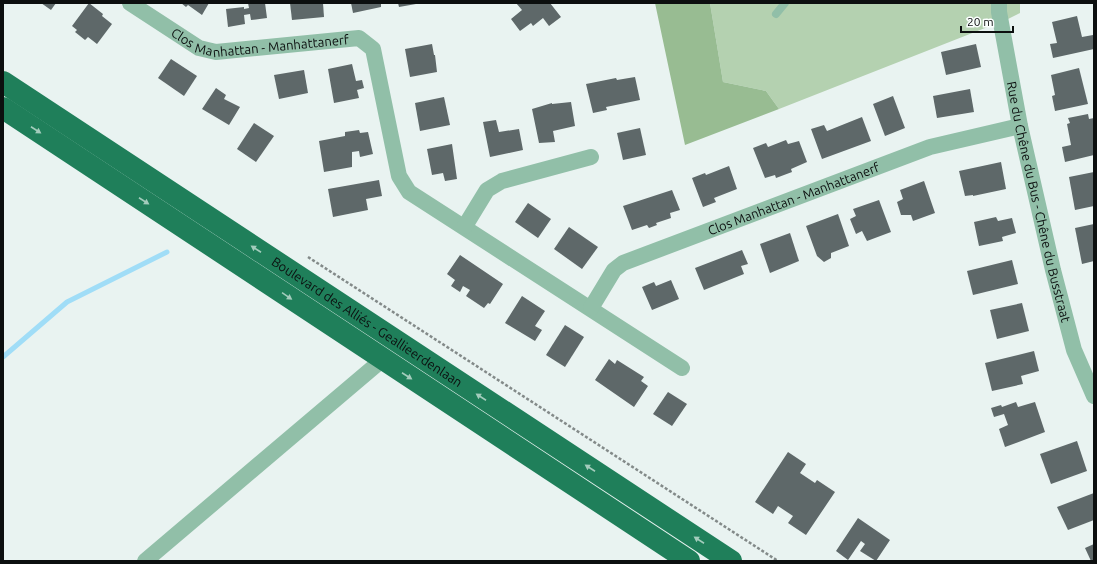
<svg xmlns="http://www.w3.org/2000/svg" width="1097" height="564" font-family="Ubuntu,sans-serif">
<rect width="100%" height="100%" fill="#e9f3f1"/>
<polygon fill="#b4d1b0" points="710,3 1020,3 1020,13 1008,19 779,109 766,91 723,82"/>
<polygon fill="#98bc92" points="655,3 710,3 723,82 766,91 779,109 685,145"/>
<g fill="none" stroke-linecap="round" stroke-linejoin="round">
<polyline stroke="#a0ddf7" stroke-width="5" points="3,357 67,302 167,252"/>
</g>
<g fill="#5e6869">
<polygon points="41,3 56,3 51,10"/>
<polygon points="89,3 103,14 102,16 112,24 97,44 88,37 85,40 75,32 77,30 72,26"/>
<polygon points="181,3 209,3 202,15 188,5 186,7"/>
<polygon points="248,3 265,3 267,18 251,20 250,14 244,15 245,24 228,27 226,9 244,7 244,9 249,8"/>
<polygon points="290,3 323,3 324,17 292,20"/>
<polygon points="351,3 381,3 381,7 353,13"/>
<polygon points="398,3 416,3 416,4 399,7"/>
<polygon points="516,3 550,3 561,17 549,26 543,18 533,26 531,23 520,31 511,19 522,10"/>
<polygon points="1077,16 1082,37 1093,35 1094,49 1053,58 1050,44 1057,43 1052,22"/>
<polygon points="432,44 434,55 435,55 437,72 410,77 405,49"/>
<polygon points="976,44 981,67 946,75 941,52"/>
<polygon points="171,59 197,76 184,96 158,78"/>
<polygon points="352,64 356,81 362,80 364,88 357,90 359,98 334,103 328,69"/>
<polygon points="1079,68 1088,104 1055,111 1052,96 1055,95 1051,75"/>
<polygon points="304,70 308,93 279,99 274,75"/>
<polygon points="635,77 640,100 606,107 607,110 593,113 586,84 616,78 617,80"/>
<polygon points="216,88 226,95 224,99 240,107 229,125 202,109"/>
<polygon points="970,89 974,112 937,118 933,96"/>
<polygon points="893,96 905,128 885,136 873,104"/>
<polygon points="444,97 450,125 420,131 415,103"/>
<polygon points="571,102 575,126 553,131 555,142 539,143 532,109 552,103 552,104"/>
<polygon points="1088,114 1089,119 1094,118 1094,155 1065,162 1062,147 1071,145 1067,124 1070,123 1068,118"/>
<polygon points="862,117 871,141 822,159 811,129 824,125 827,131"/>
<polygon points="496,120 499,132 519,129 523,150 490,157 483,122"/>
<polygon points="254,123 274,136 256,162 237,149"/>
<polygon points="640,128 646,155 623,160 617,133"/>
<polygon points="359,130 360,133 368,132 373,154 360,157 359,151 352,152 352,167 324,172 319,141 345,136 345,132"/>
<polygon points="786,140 788,144 799,141 807,162 791,169 792,172 776,178 775,175 765,178 753,148 766,143 768,147"/>
<polygon points="452,144 457,179 445,181 443,173 432,175 427,149"/>
<polygon points="1001,162 1006,189 973,196 973,195 965,196 959,171"/>
<polygon points="729,166 737,189 714,198 716,202 703,207 692,178 705,173 706,175"/>
<polygon points="1094,172 1094,206 1075,210 1069,177"/>
<polygon points="379,180 382,196 366,199 368,210 333,217 328,189"/>
<polygon points="924,181 935,213 913,221 911,215 901,215 897,202 903,199 900,190"/>
<polygon points="672,190 680,210 670,213 671,218 656,223 657,225 649,228 647,225 632,230 623,206"/>
<polygon points="879,200 891,232 867,241 862,231 856,234 850,219 856,216 853,209"/>
<polygon points="528,203 551,219 538,238 515,222"/>
<polygon points="838,214 849,246 831,253 831,258 824,262 817,256 806,226"/>
<polygon points="996,217 998,221 1012,218 1016,233 1002,237 1003,241 979,246 974,222"/>
<polygon points="1094,224 1094,261 1082,264 1075,228"/>
<polygon points="569,227 598,247 582,269 554,249"/>
<polygon points="790,233 799,261 770,273 760,244"/>
<polygon points="742,250 748,264 741,266 744,274 704,290 695,268"/>
<polygon points="460,255 503,284 490,304 488,303 484,308 466,296 470,290 463,286 460,292 451,286 455,280 447,274"/>
<polygon points="1012,260 1018,284 973,295 967,271"/>
<polygon points="671,280 679,299 652,310 642,287 654,282 656,286"/>
<polygon points="522,296 545,311 535,326 542,330 535,341 505,323"/>
<polygon points="1022,303 1029,331 997,339 990,310"/>
<polygon points="565,325 584,337 565,367 546,355"/>
<polygon points="1034,351 1039,371 1021,376 1023,384 992,391 985,363"/>
<polygon points="609,359 615,364 617,360 644,377 641,381 648,386 634,407 595,380"/>
<polygon points="668,392 687,404 672,426 653,414"/>
<polygon points="1016,402 1018,407 1035,402 1045,432 1005,447 999,429 1008,425 1004,414 994,417 991,408 1001,405 1002,407"/>
<polygon points="1077,441 1087,471 1051,484 1040,454"/>
<polygon points="788,452 806,464 800,473 815,483 817,480 835,492 806,535 788,523 793,516 778,506 773,514 755,502"/>
<polygon points="1094,493 1094,520 1068,530 1057,507"/>
<polygon points="858,518 890,540 876,561 860,551 865,544 861,541 848,560 836,551"/>
<polygon points="1094,544 1094,561 1091,561 1085,548"/>
</g>
<g fill="none" stroke-linecap="round" stroke-linejoin="round">
<polyline stroke="#838a89" stroke-width="2.5" stroke-dasharray="3 2" stroke-linecap="butt" points="308,257 778,561"/>
<polyline stroke="#91bfa8" stroke-width="8" points="776,14 785,3"/>
<g stroke="#91bfa8" stroke-width="16">
<path id="s1" d="M130,3l69,45 17,4 143,-14 14,11 26,127 10,16 273,176"/>
<path id="s2" d="M999,3v9l21,114 33,144 21,80 20,46"/>
<polyline points="465,226 487,190 502,181 591,157"/>
<path id="s3" d="M591,308l23,-38 9,-7 307,-116 90,-21"/>
<polyline points="145,561 382,360"/>
</g>
<g stroke="#1f7f5a" stroke-width="22">
<path id="s4" d="M3,82l728,479"/>
<polyline points="3,108 689,561"/>
</g>
</g>
<defs><path id="oneway-solid" d="M-6-.8H1V-3.2L6.5 0L1 3.2V.8H-6Z"/></defs>
<g fill="#a3ccbc">
<use href="#oneway-solid" transform="translate(36 130) rotate(33)"/>
<use href="#oneway-solid" transform="translate(144 201) rotate(33)"/>
<use href="#oneway-solid" transform="translate(256 249) rotate(-147)"/>
<use href="#oneway-solid" transform="translate(287 296) rotate(34)"/>
<use href="#oneway-solid" transform="translate(407 376) rotate(33)"/>
<use href="#oneway-solid" transform="translate(481 397) rotate(-147)"/>
<use href="#oneway-solid" transform="translate(590 468) rotate(-147)"/>
<use href="#oneway-solid" transform="translate(699 540) rotate(-147)"/>
</g>
<g text-anchor="middle" dominant-baseline="central" stroke-width="3" stroke-linejoin="round" paint-order="stroke">
<g font-size="13" fill="#0c0f0f" stroke="#fbfffe">
<text stroke="none"><textPath href="#s1" startOffset="142">Clos Manhattan - Manhattanerf</textPath></text>
<text stroke="none"><textPath href="#s3" startOffset="238">Clos Manhattan - Manhattanerf</textPath></text>
<text stroke="none"><textPath href="#s2" startOffset="203">Rue du Chêne du Bus - Chêne du Busstraat</textPath></text>
<text stroke="none"><textPath href="#s4" startOffset="436">Boulevard des Alliés - Geallieerdenlaan</textPath></text>
</g>
</g>
<rect width="1097" height="564" fill="none" stroke="#0c0f0f" stroke-width="8"/>
<path d="M961 26v6h52v-6" fill="none" stroke="#0c0f0f" stroke-width="2"/>
<text x="967" y="26" font-size="12" fill="#0c0f0f" stroke="#fbfffe" stroke-width="3" paint-order="stroke">20 m</text>
</svg>
